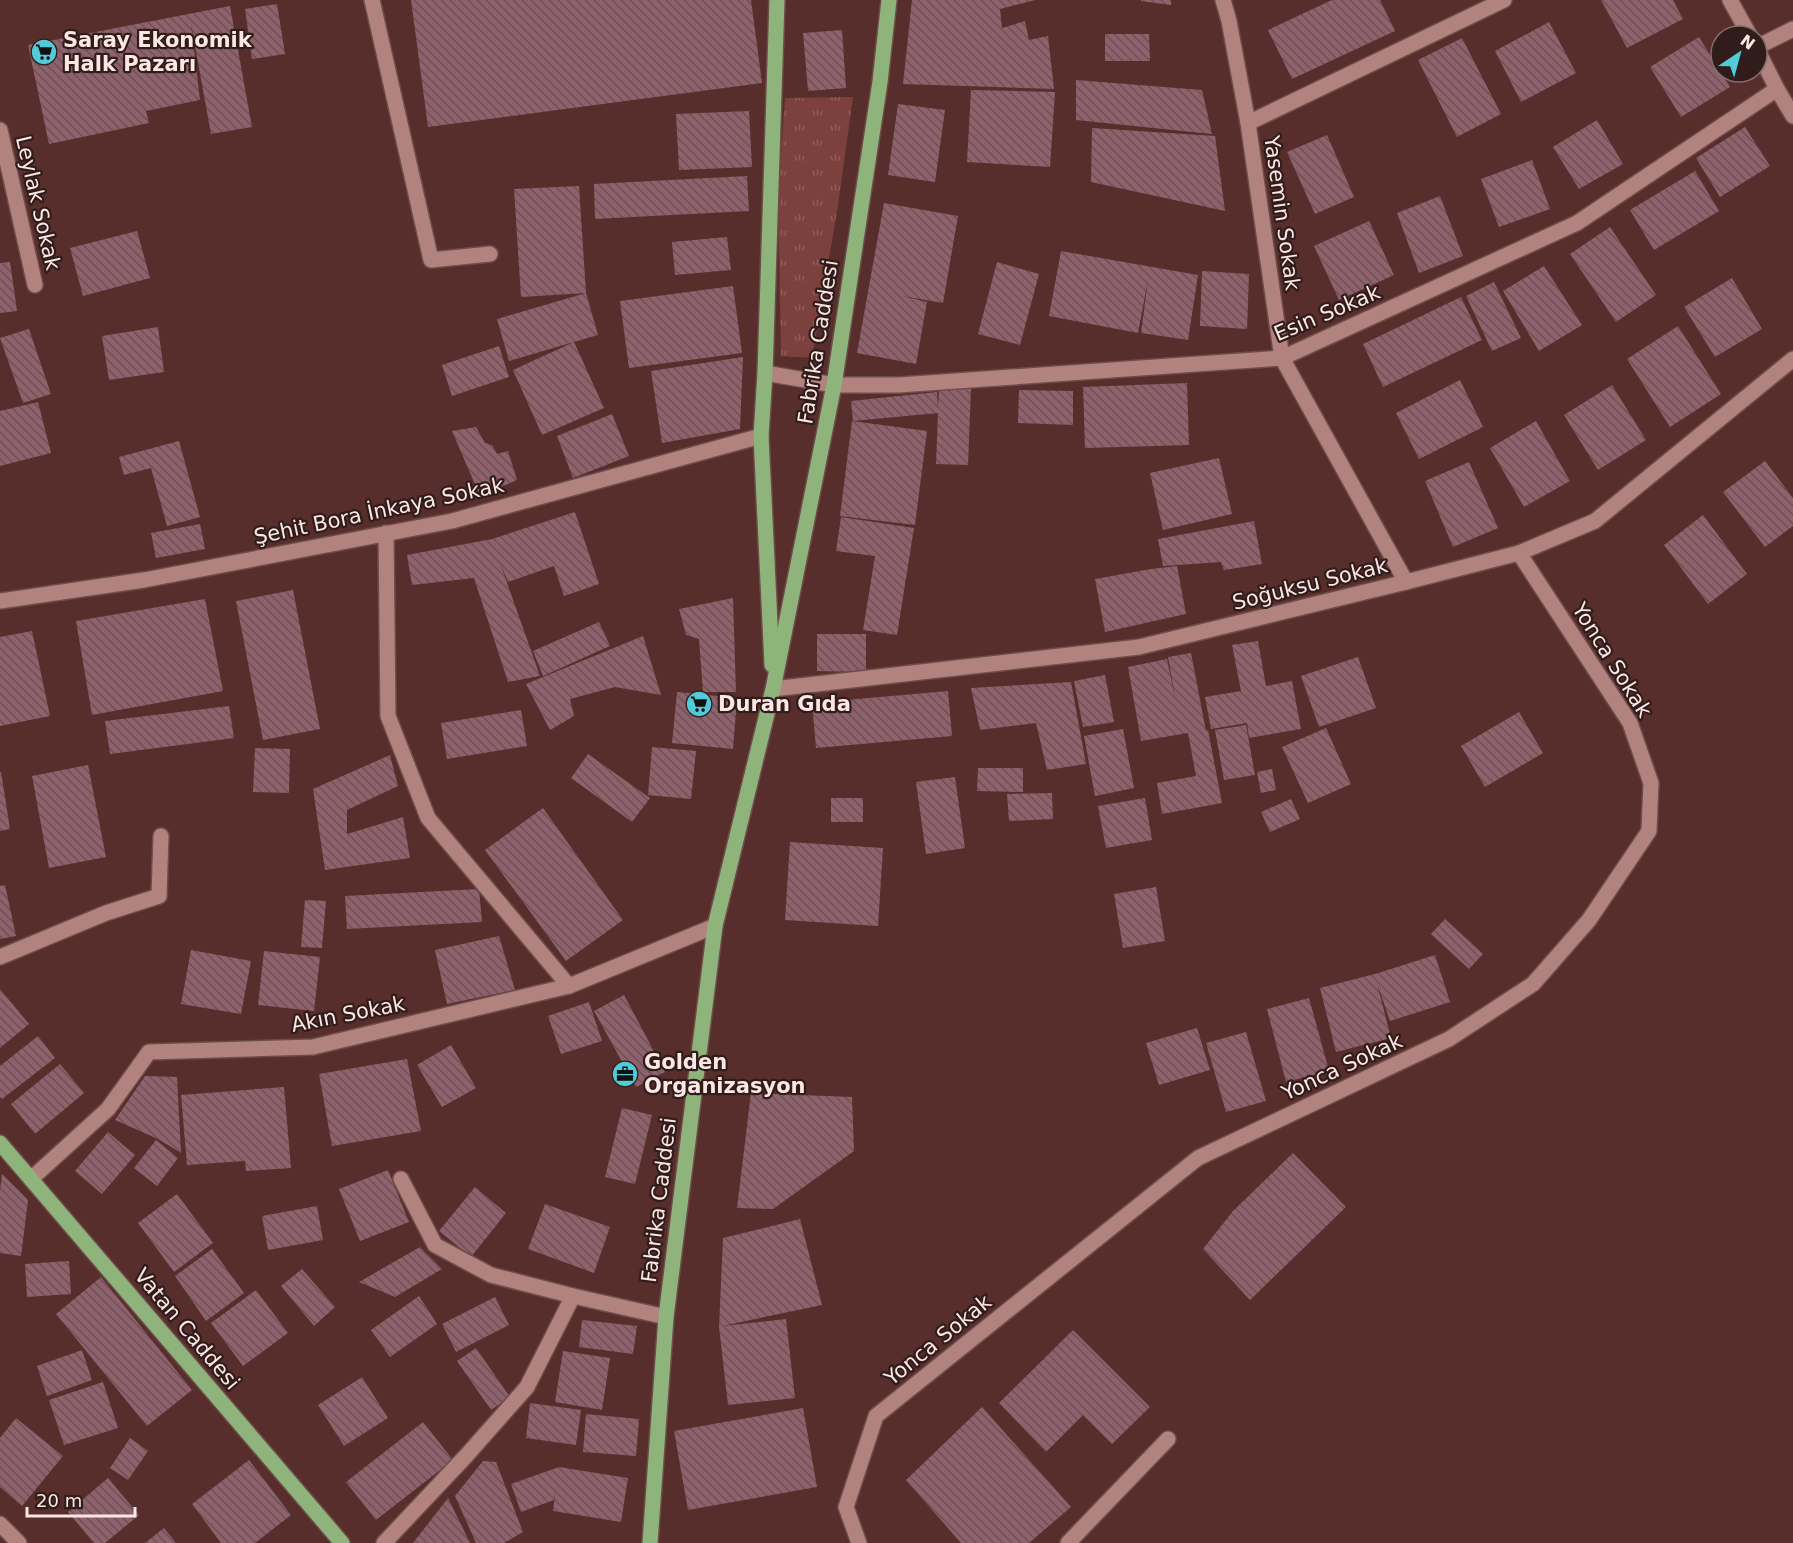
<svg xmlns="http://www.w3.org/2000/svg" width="1793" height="1543" font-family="'DejaVu Sans',sans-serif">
<defs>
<pattern id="park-tufts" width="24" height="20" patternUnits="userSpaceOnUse" patternTransform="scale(1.5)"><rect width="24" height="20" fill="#7d413d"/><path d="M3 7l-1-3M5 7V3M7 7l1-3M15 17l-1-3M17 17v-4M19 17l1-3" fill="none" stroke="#905c59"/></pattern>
<pattern id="building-back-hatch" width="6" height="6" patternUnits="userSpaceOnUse" patternTransform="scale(1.5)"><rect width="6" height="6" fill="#8f616c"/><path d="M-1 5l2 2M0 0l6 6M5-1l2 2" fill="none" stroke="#6a5257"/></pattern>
</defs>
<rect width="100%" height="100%" fill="#572e2b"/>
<polygon fill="url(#park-tufts)" points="853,97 838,205 812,358 781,356 778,198 785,98"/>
<g fill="url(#building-back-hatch)">
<polygon points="411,0 751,0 762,83 428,127"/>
<polygon points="912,0 1035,0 1000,9 1002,28 1025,21 1029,40 1048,36 1054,89 903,84"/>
<polygon points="1141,0 1171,0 1171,5 1141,1"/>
<polygon points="1332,0 1380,0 1395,31 1292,79 1268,30"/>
<polygon points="1601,0 1673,0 1683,19 1627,48"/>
<polygon points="277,4 285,54 252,59 245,9"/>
<polygon points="230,6 252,127 211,134 191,24 200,100 146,111 149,123 49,144 28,45"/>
<polygon points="1549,22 1576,73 1521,102 1495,51"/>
<polygon points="842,30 846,88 808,91 803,33"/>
<polygon points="1105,34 1149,34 1150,61 1105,61"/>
<polygon points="1699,37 1730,87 1681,117 1650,67"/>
<polygon points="1462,38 1501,114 1457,137 1418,60"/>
<polygon points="1076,80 1202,90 1212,134 1076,120"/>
<polygon points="971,90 1055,92 1050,167 967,162"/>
<polygon points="898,104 945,110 935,182 888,175"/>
<polygon points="749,111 752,167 679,170 676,114"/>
<polygon points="1597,120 1623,164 1579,189 1553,147"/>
<polygon points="1745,127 1770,166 1720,197 1696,158"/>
<polygon points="1092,128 1215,136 1225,211 1091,182"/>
<polygon points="1327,135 1354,197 1315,214 1287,152"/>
<polygon points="1532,160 1550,209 1499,227 1481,179"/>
<polygon points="1695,171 1719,211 1654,250 1630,210"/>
<polygon points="747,176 749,211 595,219 594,184"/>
<polygon points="579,186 586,293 598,335 509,361 497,319 586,293 521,297 514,189"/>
<polygon points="1440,196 1463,256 1419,273 1397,213"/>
<polygon points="884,203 958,216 943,303 902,296 927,302 916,364 857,353"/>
<polygon points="1369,221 1394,275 1339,300 1314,246"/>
<polygon points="1610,227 1656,295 1616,322 1570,254"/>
<polygon points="137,231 150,278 83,296 70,248"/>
<polygon points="727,237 731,270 675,275 672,242"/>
<polygon points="1061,251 1198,275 1188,340 1141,333 1148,280 1138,333 1049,316"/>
<polygon points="10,262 17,311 0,313 0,263"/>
<polygon points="997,262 1039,274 1020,345 978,334"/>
<polygon points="1544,266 1582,325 1539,351 1503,291"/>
<polygon points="1202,271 1249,274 1247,329 1200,326"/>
<polygon points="1732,278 1762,329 1715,357 1684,307"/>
<polygon points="1494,282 1521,338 1492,351 1466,296"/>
<polygon points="733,286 742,353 629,368 620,301"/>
<polygon points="1461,297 1482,340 1383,387 1363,344"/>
<polygon points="1678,326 1721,394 1670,427 1627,359"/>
<polygon points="158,327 164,372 109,380 102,336"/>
<polygon points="29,329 51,394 23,403 0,338"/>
<polygon points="574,342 604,408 542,435 513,370"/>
<polygon points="499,346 509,377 452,396 442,365"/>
<polygon points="743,357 740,429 662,443 651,371"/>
<polygon points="1460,380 1483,427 1419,459 1396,413"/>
<polygon points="1187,383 1189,445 1085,448 1083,387"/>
<polygon points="1612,385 1646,440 1598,470 1564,415"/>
<polygon points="939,388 971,389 968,465 936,464 938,413 853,421 851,401 937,392 938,408"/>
<polygon points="1019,390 1073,391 1073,425 1018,423"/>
<polygon points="38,402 51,453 0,466 0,411"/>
<polygon points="612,414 629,456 573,478 557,436"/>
<polygon points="852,421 927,431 915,525 840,516"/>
<polygon points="1536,421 1570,481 1524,507 1490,448"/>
<polygon points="476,427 485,443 492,445 497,454 508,451 517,480 480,496 452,431"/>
<polygon points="179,441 200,517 167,526 151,468 124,475 119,457"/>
<polygon points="1219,458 1232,514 1163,530 1150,473"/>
<polygon points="1765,461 1793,498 1793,526 1765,547 1723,492"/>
<polygon points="1469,462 1498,528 1453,547 1425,481"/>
<polygon points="575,512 599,584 564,596 554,566 508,582 500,563 540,676 508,682 474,578 412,585 407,555 492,539"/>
<polygon points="1703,515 1747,574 1708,604 1664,545"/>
<polygon points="841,517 914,528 897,635 863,630 875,556 836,551"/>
<polygon points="1254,521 1262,564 1224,570 1221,562 1163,566 1158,539"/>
<polygon points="200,524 205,549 156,558 151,533"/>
<polygon points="1177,566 1186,614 1105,632 1095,579 1151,569"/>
<polygon points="293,590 320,729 263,740 236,601"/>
<polygon points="733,598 736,692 703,692 699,639 686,635 679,609"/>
<polygon points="205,599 223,691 92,715 76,621"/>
<polygon points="599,622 610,646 543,676 533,651"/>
<polygon points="32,631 50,716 0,726 0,637"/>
<polygon points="817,634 866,634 866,672 817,671"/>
<polygon points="643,636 661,695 615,687 570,699 574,716 550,730 526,684"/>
<polygon points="1258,641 1266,686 1292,681 1301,729 1249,738 1247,723 1211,729 1205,697 1241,691 1232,645"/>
<polygon points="1191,653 1206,731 1208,730 1222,803 1162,814 1157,783 1196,776 1188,733 1141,741 1128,667 1167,659 1176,703 1168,657"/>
<polygon points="1358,657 1376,708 1319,727 1301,676"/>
<polygon points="1105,675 1114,722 1083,727 1074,681"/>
<polygon points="1071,682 1086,764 1047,770 1036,723 980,730 971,688"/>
<polygon points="948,691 952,736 816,748 812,703"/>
<polygon points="677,692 737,698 733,749 672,743"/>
<polygon points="229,706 234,738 110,754 105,721"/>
<polygon points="521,710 527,746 447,759 441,723"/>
<polygon points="1519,712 1543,753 1485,787 1461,746"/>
<polygon points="1246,725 1255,775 1224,780 1215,730"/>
<polygon points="1326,728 1351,784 1308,803 1282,747"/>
<polygon points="1123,729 1134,788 1095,796 1084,736"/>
<polygon points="652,747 696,751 691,799 648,795"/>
<polygon points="255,748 290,749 289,793 253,792"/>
<polygon points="588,754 650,798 632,822 571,778"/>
<polygon points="390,755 398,786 347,810 347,834 403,817 410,858 325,870 313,789"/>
<polygon points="88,765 106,857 49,868 32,776"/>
<polygon points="978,768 1023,768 1023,792 977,791"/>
<polygon points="1272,769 1276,790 1261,793 1257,772"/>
<polygon points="0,772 1,772 10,829 0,831"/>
<polygon points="955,777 965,848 926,854 916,782"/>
<polygon points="1052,793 1053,819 1009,821 1007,794"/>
<rect x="831" y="798" width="32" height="24"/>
<polygon points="1145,798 1152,840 1106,848 1098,806"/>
<polygon points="1291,799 1300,819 1270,832 1261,812"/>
<polygon points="543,808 623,920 566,961 485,850"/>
<polygon points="790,842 883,848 878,926 785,920"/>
<polygon points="5,885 16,936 0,939 0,886"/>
<polygon points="1156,887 1165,941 1123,948 1114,894"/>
<polygon points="479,889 482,922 347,929 345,896"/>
<polygon points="305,900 326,901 322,948 301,947"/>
<polygon points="1445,919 1483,954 1469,969 1431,934"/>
<polygon points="499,936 515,990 447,1004 435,950"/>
<polygon points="191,950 251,961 241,1014 181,1004"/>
<polygon points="264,951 320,957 314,1011 258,1005"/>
<polygon points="1435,955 1450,1002 1390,1021 1377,983 1391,1038 1336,1052 1320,988 1375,974"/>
<polygon points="0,989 29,1024 0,1048"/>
<polygon points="624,995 665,1072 636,1087 594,1011"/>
<polygon points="1309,998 1329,1071 1286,1082 1267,1009"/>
<polygon points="589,1002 602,1041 561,1054 548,1016"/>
<polygon points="1197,1028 1210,1070 1159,1085 1146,1043"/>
<polygon points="1246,1032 1266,1101 1226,1112 1206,1043"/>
<polygon points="38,1036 55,1058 2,1099 0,1097 0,1066"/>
<polygon points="451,1045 476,1088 442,1107 417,1065"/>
<polygon points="407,1059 421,1131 332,1146 319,1074"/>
<polygon points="60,1064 84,1093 35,1134 11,1104"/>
<polygon points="145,1076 177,1077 181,1153 158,1139 115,1120"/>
<polygon points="284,1087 291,1168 246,1171 245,1161 187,1165 181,1095"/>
<polygon points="751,1093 852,1097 854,1151 773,1209 737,1208"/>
<polygon points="622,1108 652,1115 635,1184 605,1177"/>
<polygon points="108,1132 135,1155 102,1194 75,1171"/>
<polygon points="156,1140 178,1158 157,1186 134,1168"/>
<polygon points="1293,1153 1346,1207 1250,1300 1203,1249 1233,1211"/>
<polygon points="388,1170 409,1222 360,1241 339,1189"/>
<polygon points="2,1174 28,1200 21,1256 0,1253 0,1190"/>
<polygon points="475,1187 506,1213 471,1257 439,1231"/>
<polygon points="177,1194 213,1243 174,1272 138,1223"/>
<polygon points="545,1204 610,1227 594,1273 528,1249"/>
<polygon points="317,1206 323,1240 268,1250 262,1216"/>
<polygon points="800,1219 822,1305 722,1326 786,1319 795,1398 728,1405 719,1327 723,1238"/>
<polygon points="420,1247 442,1269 395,1297 359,1282"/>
<polygon points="212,1249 244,1293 206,1321 175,1276"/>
<polygon points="69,1261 71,1294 27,1297 25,1264"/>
<polygon points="302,1269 335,1307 314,1326 281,1286"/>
<polygon points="101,1277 192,1390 147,1426 56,1314"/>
<polygon points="256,1290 288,1333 243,1366 211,1323"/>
<polygon points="419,1296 437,1324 390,1357 371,1330"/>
<polygon points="495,1297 509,1325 456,1352 442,1324"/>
<polygon points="582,1320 637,1326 633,1354 579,1347"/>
<polygon points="1073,1330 1150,1407 1112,1444 1083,1415 1046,1452 999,1403"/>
<polygon points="476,1348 510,1397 491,1410 457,1361"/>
<polygon points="82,1350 92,1380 47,1396 37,1366"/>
<polygon points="563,1351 610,1358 602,1410 555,1402"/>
<polygon points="362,1377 388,1418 344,1446 318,1405"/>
<polygon points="103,1382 118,1428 64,1445 49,1400"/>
<polygon points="530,1403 581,1410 576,1445 526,1438"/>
<polygon points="982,1407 1071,1507 1029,1543 961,1543 906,1480"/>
<polygon points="803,1408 817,1487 688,1510 674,1431"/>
<polygon points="586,1414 639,1419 636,1456 583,1452"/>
<polygon points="16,1418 63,1456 22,1506 0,1487 0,1438"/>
<polygon points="423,1422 453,1460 376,1520 346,1482"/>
<polygon points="130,1438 148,1451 128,1480 110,1468"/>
<polygon points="249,1460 291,1515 255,1543 221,1543 192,1504"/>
<polygon points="483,1461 496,1462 523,1532 504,1543 476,1543 455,1496"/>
<polygon points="559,1467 628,1478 621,1522 553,1511 556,1487 554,1500 521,1512 511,1484"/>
<polygon points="108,1478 139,1515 105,1543 94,1543 68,1512"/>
<polygon points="448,1498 470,1543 413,1543"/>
<polygon points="164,1528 176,1543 145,1543"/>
</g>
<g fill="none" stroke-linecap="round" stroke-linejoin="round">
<g stroke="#6d4c4a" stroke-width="18">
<g id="minor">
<polyline points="372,0 431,260 490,254"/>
<polyline points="1223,0 1229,21 1248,123 1282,358 1406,582"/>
<polyline points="1730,0 1750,36"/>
<polyline points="1757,47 1793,29"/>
<polyline points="1757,49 1777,89 1793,116"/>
<polyline points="1248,123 1504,0"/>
<polyline points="0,130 35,285"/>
<polyline points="765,373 834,385 899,385 1282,358 1577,223 1777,89"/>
<polyline points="386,533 388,716 428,818 569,986"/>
<polyline points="0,601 144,580 452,521 761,436"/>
<polyline points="773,689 1139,647 1406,582 1519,553 1595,521 1793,359"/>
<polyline points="0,957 106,913 159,896 161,836"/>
<polyline points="31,1179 108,1109 149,1052 313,1047 569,986 715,926"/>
<polyline points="401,1179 435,1245 491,1275 573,1296 666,1317"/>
<polyline points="0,1524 19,1543"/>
<polyline points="384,1543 466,1456 527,1387 573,1296"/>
<polyline points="859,1543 846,1507 876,1416 1198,1158 1449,1039 1533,984 1589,920 1649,831 1651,783 1630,723 1519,553"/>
<polyline points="1068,1543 1168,1439"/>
</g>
</g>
<g stroke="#6d4c4a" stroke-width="18">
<g id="major">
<polyline points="772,665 761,436 765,373 777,0"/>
<polyline points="0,1143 342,1543"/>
<polyline points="650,1543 666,1317 715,926 773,689 834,385 880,82 889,0"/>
</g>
</g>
<use href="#minor" stroke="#b2827e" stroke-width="15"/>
<use href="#major" stroke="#8eb47b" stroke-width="15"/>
</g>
<defs>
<g id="supermarket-disc" transform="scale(1.35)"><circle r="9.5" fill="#52cbd8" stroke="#301d1b"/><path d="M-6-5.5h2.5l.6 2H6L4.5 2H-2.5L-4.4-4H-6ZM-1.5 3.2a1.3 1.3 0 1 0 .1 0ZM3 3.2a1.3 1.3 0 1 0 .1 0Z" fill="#111"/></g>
<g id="office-disc" transform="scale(1.35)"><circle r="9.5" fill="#52cbd8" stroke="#301d1b"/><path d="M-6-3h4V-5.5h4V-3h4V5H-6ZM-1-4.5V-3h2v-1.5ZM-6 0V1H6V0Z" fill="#111"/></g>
</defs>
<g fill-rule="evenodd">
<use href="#supermarket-disc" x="44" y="52"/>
<use href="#supermarket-disc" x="699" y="704"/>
<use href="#office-disc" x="625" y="1074"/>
</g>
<g text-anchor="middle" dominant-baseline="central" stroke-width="4.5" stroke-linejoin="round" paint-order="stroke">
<g font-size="21" font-weight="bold" fill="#fde7e5" stroke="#301d1b" text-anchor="start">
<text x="63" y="40">Saray Ekonomik<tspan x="63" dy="24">Halk Pazarı</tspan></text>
<text x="718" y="704">Duran Gıda</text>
<text x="644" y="1062">Golden<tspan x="644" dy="24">Organizasyon</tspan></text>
</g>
<g font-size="21" fill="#fde7e5" stroke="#301d1b">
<text transform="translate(38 203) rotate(77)">Leylak Sokak</text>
<text transform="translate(1282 213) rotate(82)">Yasemin Sokak</text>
<text transform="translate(1327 313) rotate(-23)">Esin Sokak</text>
<text transform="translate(818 342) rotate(-81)">Fabrika Caddesi</text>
<text transform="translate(379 511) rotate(-12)">Şehit Bora İnkaya Sokak</text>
<text transform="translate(1310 584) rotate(-14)">Soğuksu Sokak</text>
<text transform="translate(1612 660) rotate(58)">Yonca Sokak</text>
<text transform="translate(348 1014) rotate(-11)">Akın Sokak</text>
<text transform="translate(1342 1067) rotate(-25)">Yonca Sokak</text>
<text transform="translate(659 1200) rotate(-83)">Fabrika Caddesi</text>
<text transform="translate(187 1329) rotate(50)">Vatan Caddesi</text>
<text transform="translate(938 1340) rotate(-39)">Yonca Sokak</text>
</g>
</g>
<g transform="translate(1739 54) rotate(36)"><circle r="28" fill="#301d1b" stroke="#826e6c" stroke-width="1.5"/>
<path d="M0-4.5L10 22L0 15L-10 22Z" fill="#52cbd8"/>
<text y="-9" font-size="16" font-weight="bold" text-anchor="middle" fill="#fde7e5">N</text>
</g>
<path d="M27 1507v9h108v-9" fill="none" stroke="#fde7e5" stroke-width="3"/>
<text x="36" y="1507" font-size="18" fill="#fde7e5" stroke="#301d1b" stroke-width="4.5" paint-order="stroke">20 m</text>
</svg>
